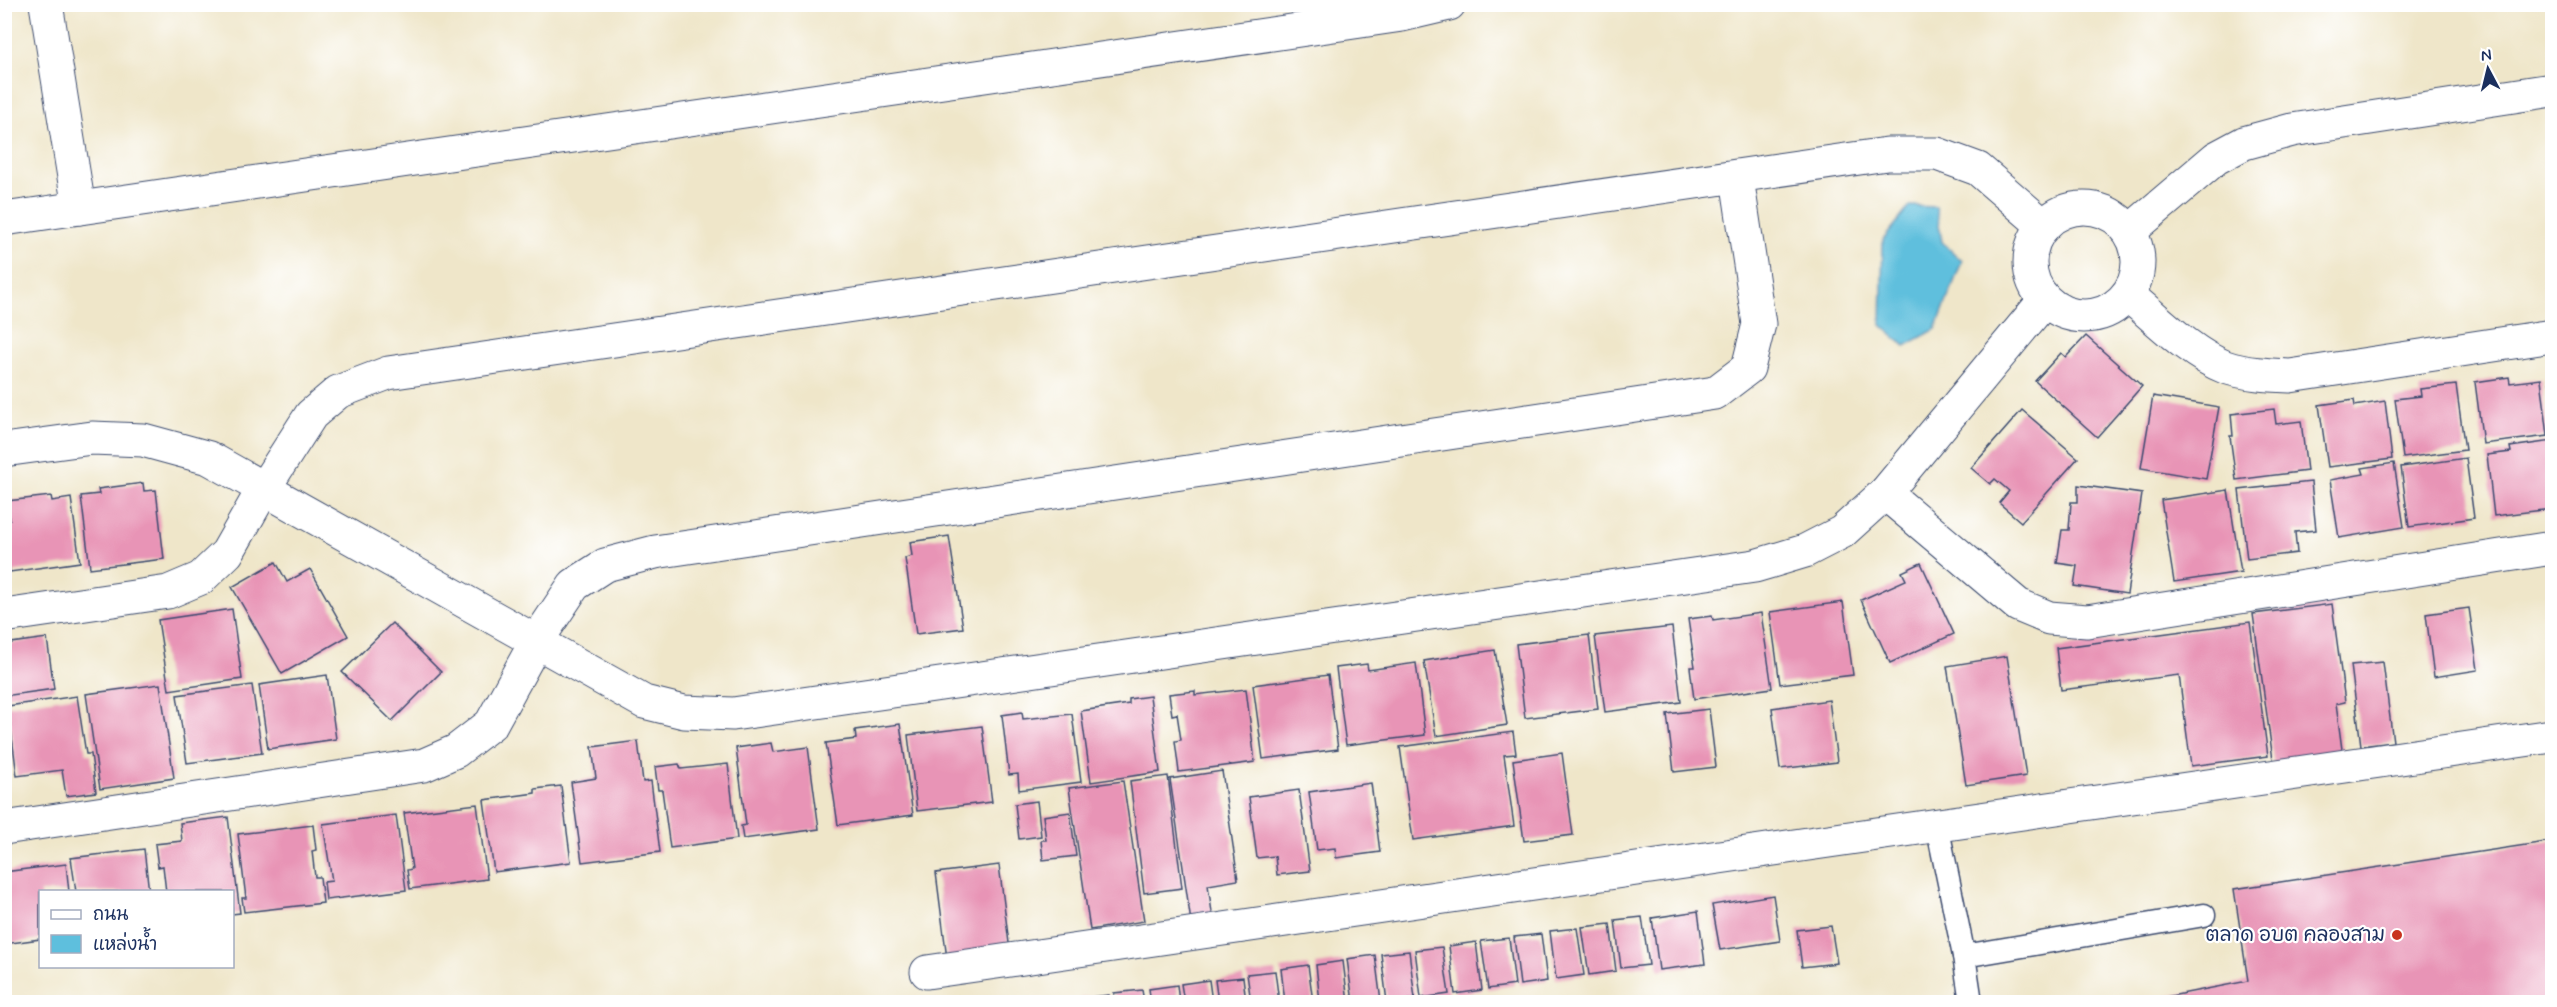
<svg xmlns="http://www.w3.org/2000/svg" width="2557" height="1007" font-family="Mynerve,'Playpen Sans Thai',sans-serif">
<rect width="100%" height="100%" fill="#fff"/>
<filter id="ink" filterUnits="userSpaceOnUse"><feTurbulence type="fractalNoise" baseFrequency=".0167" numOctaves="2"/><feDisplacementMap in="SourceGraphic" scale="12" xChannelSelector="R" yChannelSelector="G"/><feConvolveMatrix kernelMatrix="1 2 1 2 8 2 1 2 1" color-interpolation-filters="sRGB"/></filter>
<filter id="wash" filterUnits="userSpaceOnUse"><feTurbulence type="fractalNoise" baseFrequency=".008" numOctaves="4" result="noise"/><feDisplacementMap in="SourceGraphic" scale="24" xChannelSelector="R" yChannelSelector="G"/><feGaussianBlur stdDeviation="1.35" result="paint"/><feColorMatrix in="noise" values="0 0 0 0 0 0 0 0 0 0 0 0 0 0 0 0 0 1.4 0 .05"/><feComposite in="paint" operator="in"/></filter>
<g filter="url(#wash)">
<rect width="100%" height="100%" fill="#efe6c9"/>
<polygon fill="#5ebfdd" stroke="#3c779e" stroke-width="1.5" points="1910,206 1936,207 1942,242 1962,261 1936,329 1905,346 1881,325 1883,240"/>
<g id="blocks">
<g fill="#e894b6">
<polygon points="2086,336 2142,386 2097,437 2035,381 2061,353 2066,357"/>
<polygon points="2509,377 2510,383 2541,379 2548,436 2483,444 2475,382"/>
<polygon points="2549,377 2552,377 2552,398 2551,398"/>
<polygon points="2456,385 2465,450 2403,458 2395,399 2421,396 2420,389"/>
<polygon points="2153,396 2219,407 2206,479 2141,468"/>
<polygon points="2354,400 2355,406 2385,401 2392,459 2328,467 2319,405"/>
<polygon points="2274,409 2276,424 2301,421 2307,471 2236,480 2230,436 2233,436 2231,414"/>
<polygon points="2022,410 2078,458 2021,522 1999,503 2009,491 1995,479 1990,484 1971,468"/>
<polygon points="2552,441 2552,509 2494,516 2487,455 2511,452 2510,447"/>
<polygon points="2466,458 2474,518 2409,527 2401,467"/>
<polygon points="2394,463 2404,527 2339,538 2330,480 2364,474 2362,468"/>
<polygon points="2311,482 2316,530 2295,532 2297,553 2247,559 2239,490"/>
<polygon points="143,483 144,491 156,490 164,559 90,568 81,496 99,494 98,489"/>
<polygon points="2078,485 2142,494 2127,594 2074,586 2077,566 2057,563 2062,530 2069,530 2071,502 2078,502"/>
<polygon points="2228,490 2241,572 2174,582 2161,500"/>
<polygon points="51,496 52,501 71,498 80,562 10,572 4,531 4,521 10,520 7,501"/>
<polygon points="949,536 963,628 916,634 905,558 912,556 910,542"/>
<polygon points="276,562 287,582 310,569 348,636 282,674 232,587"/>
<polygon points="1921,563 1954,634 1890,663 1861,600 1906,580 1902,572"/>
<polygon points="1843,602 1853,675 1780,684 1770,612"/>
<polygon points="2332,604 2345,702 2336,704 2343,757 2274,767 2253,614"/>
<polygon points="2469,608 2478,670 2434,677 2426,614"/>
<polygon points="232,609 242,679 169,690 158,620"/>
<polygon points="1761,613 1772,688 1694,699 1690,667 1695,667 1688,619 1712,616 1713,620"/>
<polygon points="2250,622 2268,756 2191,766 2179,675 2061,690 2056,648"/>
<polygon points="392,623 441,672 392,721 342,672"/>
<polygon points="1672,627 1681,702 1605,712 1595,636"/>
<polygon points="1589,635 1598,709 1525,718 1516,644"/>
<polygon points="47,638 54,689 4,696 4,644"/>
<polygon points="1495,650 1507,725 1436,736 1424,661"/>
<polygon points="2007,656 2026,776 1966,785 1947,666"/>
<polygon points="2383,662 2393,742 2361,746 2351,665"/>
<polygon points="1416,663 1425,735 1346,745 1336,668 1367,664 1368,670"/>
<polygon points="327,675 336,739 268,749 259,685"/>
<polygon points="1328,675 1338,749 1263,759 1253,685"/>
<polygon points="160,684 174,778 100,789 86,694"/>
<polygon points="252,685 262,753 187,763 177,695"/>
<polygon points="1246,689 1255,762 1179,772 1175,741 1181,740 1177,714 1172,715 1169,694 1195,691 1195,695"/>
<polygon points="77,696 86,754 91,754 96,792 66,796 62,770 17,776 8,706"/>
<polygon points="1150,696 1160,772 1091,782 1081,711 1129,704 1129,699"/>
<polygon points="1829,700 1837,762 1780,769 1772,708"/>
<polygon points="1709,709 1716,767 1674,772 1667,714"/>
<polygon points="1022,712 1023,719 1072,714 1081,782 1019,790 1018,774 1009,775 1002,715"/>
<polygon points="900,724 913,815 838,825 826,743 856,739 855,730"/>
<polygon points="982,726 992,802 917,811 908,735"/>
<polygon points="1513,732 1516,754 1504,755 1514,826 1413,840 1400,747"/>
<polygon points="638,741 643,782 651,781 660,852 582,862 571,782 596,778 592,747"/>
<polygon points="771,743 773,752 808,747 819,829 743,839 741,826 746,825 736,748"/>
<polygon points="1562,753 1573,835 1524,841 1513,760"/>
<polygon points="679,764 681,769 728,764 737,839 670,848 662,790 658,790 655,767"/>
<polygon points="1222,771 1238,880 1208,885 1213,919 1191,922 1170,779"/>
<polygon points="1168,776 1182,888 1144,893 1130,781"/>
<polygon points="1123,781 1144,921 1090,930 1069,788"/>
<polygon points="1371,783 1380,852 1336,858 1335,848 1317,850 1309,792"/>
<polygon points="561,786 571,862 494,872 484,800 535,793 535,789"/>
<polygon points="1299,790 1310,871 1277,875 1275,856 1257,858 1249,797"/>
<polygon points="1037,801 1041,836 1019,839 1015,804"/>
<polygon points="477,804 487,879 410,889 407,870 412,869 404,813"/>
<polygon points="1070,812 1076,856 1043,860 1041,840 1046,840 1043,816"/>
<polygon points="396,815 406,890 326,900 324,882 332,881 323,824"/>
<polygon points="228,817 240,913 232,914 232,892 166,892 163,866 158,867 155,844 182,841 180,823"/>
<polygon points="313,825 316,850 312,851 315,877 320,877 323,903 244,912 242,898 246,898 238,834"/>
<polygon points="2552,841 2552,1002 2140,1002 2248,981 2234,889"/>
<polygon points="144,849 149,892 76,892 71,858"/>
<polygon points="66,864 69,892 40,892 40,939 4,944 4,872"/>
<polygon points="999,865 1010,951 947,959 936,873"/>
<polygon points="1773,895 1780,941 1720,950 1712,905"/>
<polygon points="1698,911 1705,964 1659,970 1652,918"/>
<polygon points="1642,917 1649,965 1621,968 1615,920"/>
<polygon points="1610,924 1616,971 1589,975 1582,927"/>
<polygon points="1831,926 1837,963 1802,967 1797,930"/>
<polygon points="1577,928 1584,975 1556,979 1550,931"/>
<polygon points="1541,934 1547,981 1520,985 1514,937"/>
<polygon points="1509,938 1515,985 1488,989 1481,941"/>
<polygon points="1476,942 1482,990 1455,994 1449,946"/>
<polygon points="1442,947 1449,994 1421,998 1415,950"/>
<polygon points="1409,951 1415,999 1387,1002 1381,954"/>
<polygon points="1375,955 1381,1002 1353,1002 1347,959"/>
<polygon points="1343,961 1348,1002 1320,1002 1316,965"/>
<polygon points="1308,965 1313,1002 1285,1002 1281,969"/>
<polygon points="1275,971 1279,1002 1251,1002 1247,974"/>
<polygon points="1243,977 1246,1002 1218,1002 1215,980"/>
<polygon points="1209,980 1212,1002 1184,1002 1181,984"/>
<polygon points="1177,985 1179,1002 1151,1002 1149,989"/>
<polygon points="1142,990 1144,1002 1115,1002 1114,993"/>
<polygon points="1109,995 1110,1002 1082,1002 1081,998"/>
</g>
</g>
</g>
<g filter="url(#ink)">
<use href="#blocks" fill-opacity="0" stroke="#3b4a6e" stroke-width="1.5"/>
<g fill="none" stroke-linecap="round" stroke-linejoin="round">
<g stroke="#3b4a6e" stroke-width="25">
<g id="lane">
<polyline points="1937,825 1964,956 2204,915"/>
<polyline points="1964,956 1971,1002"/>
</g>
</g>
<g stroke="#3b4a6e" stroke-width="35">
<g id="street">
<polyline points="46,4 79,208"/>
<circle cx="2084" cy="262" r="54"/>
<polyline points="4,219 1402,15 1449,4"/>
<polyline points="2130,231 2216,158 2244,143 2292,130 2552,90"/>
<path d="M2128,295c28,23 63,59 97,72 21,7 43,8 65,9l262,-40"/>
<polyline points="4,450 92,438 143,440 209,458 644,702 684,712 733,714 1755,566 1805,551 1842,532 1885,493 2045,300"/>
<polyline points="1885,493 2018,605 2049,618 2087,621 2552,548"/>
<polyline points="4,616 168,592 201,578 227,553 264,488 311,415 338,392 388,373 1887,154 1937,154 1978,169 2044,226"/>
<polyline points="4,828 424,765 456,751 491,724 536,642 574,585 605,565 655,552 1715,393 1748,368 1759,324 1737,178"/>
<polyline points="927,972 2552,736"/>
</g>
</g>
<use href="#lane" stroke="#fff" stroke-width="22"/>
<use href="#street" stroke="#fff" stroke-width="33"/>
</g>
</g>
<circle fill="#c8321e" stroke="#fff" stroke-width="2" cx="2397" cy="935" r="6"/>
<g text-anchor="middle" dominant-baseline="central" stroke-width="4.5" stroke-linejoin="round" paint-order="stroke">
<g font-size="20" fill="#1b2f5e" stroke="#fff" text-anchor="end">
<text x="2385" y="935">ตลาด อบต คลองสาม</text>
</g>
</g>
<rect width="2557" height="1007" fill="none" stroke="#fff" stroke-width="24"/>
<rect x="39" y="890" width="195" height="78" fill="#ffffff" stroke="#a4acbf" stroke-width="1.5"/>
<rect x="51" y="910" width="30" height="9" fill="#ffffff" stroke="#a4acbf" stroke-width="1.5"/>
<text x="93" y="920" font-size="18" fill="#1b2f5e">ถนน</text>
<rect x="51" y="935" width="30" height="18" fill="#5ebfdd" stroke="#a4acbf" stroke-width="1.5"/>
<text x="93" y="950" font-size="18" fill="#1b2f5e">แหล่งน้ำ</text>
<g transform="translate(2488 69) rotate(353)" stroke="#ffffff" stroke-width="4.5" paint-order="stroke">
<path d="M0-4.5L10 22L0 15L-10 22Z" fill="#1b2f5e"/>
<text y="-9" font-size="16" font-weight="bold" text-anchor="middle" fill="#1b2f5e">N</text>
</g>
</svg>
